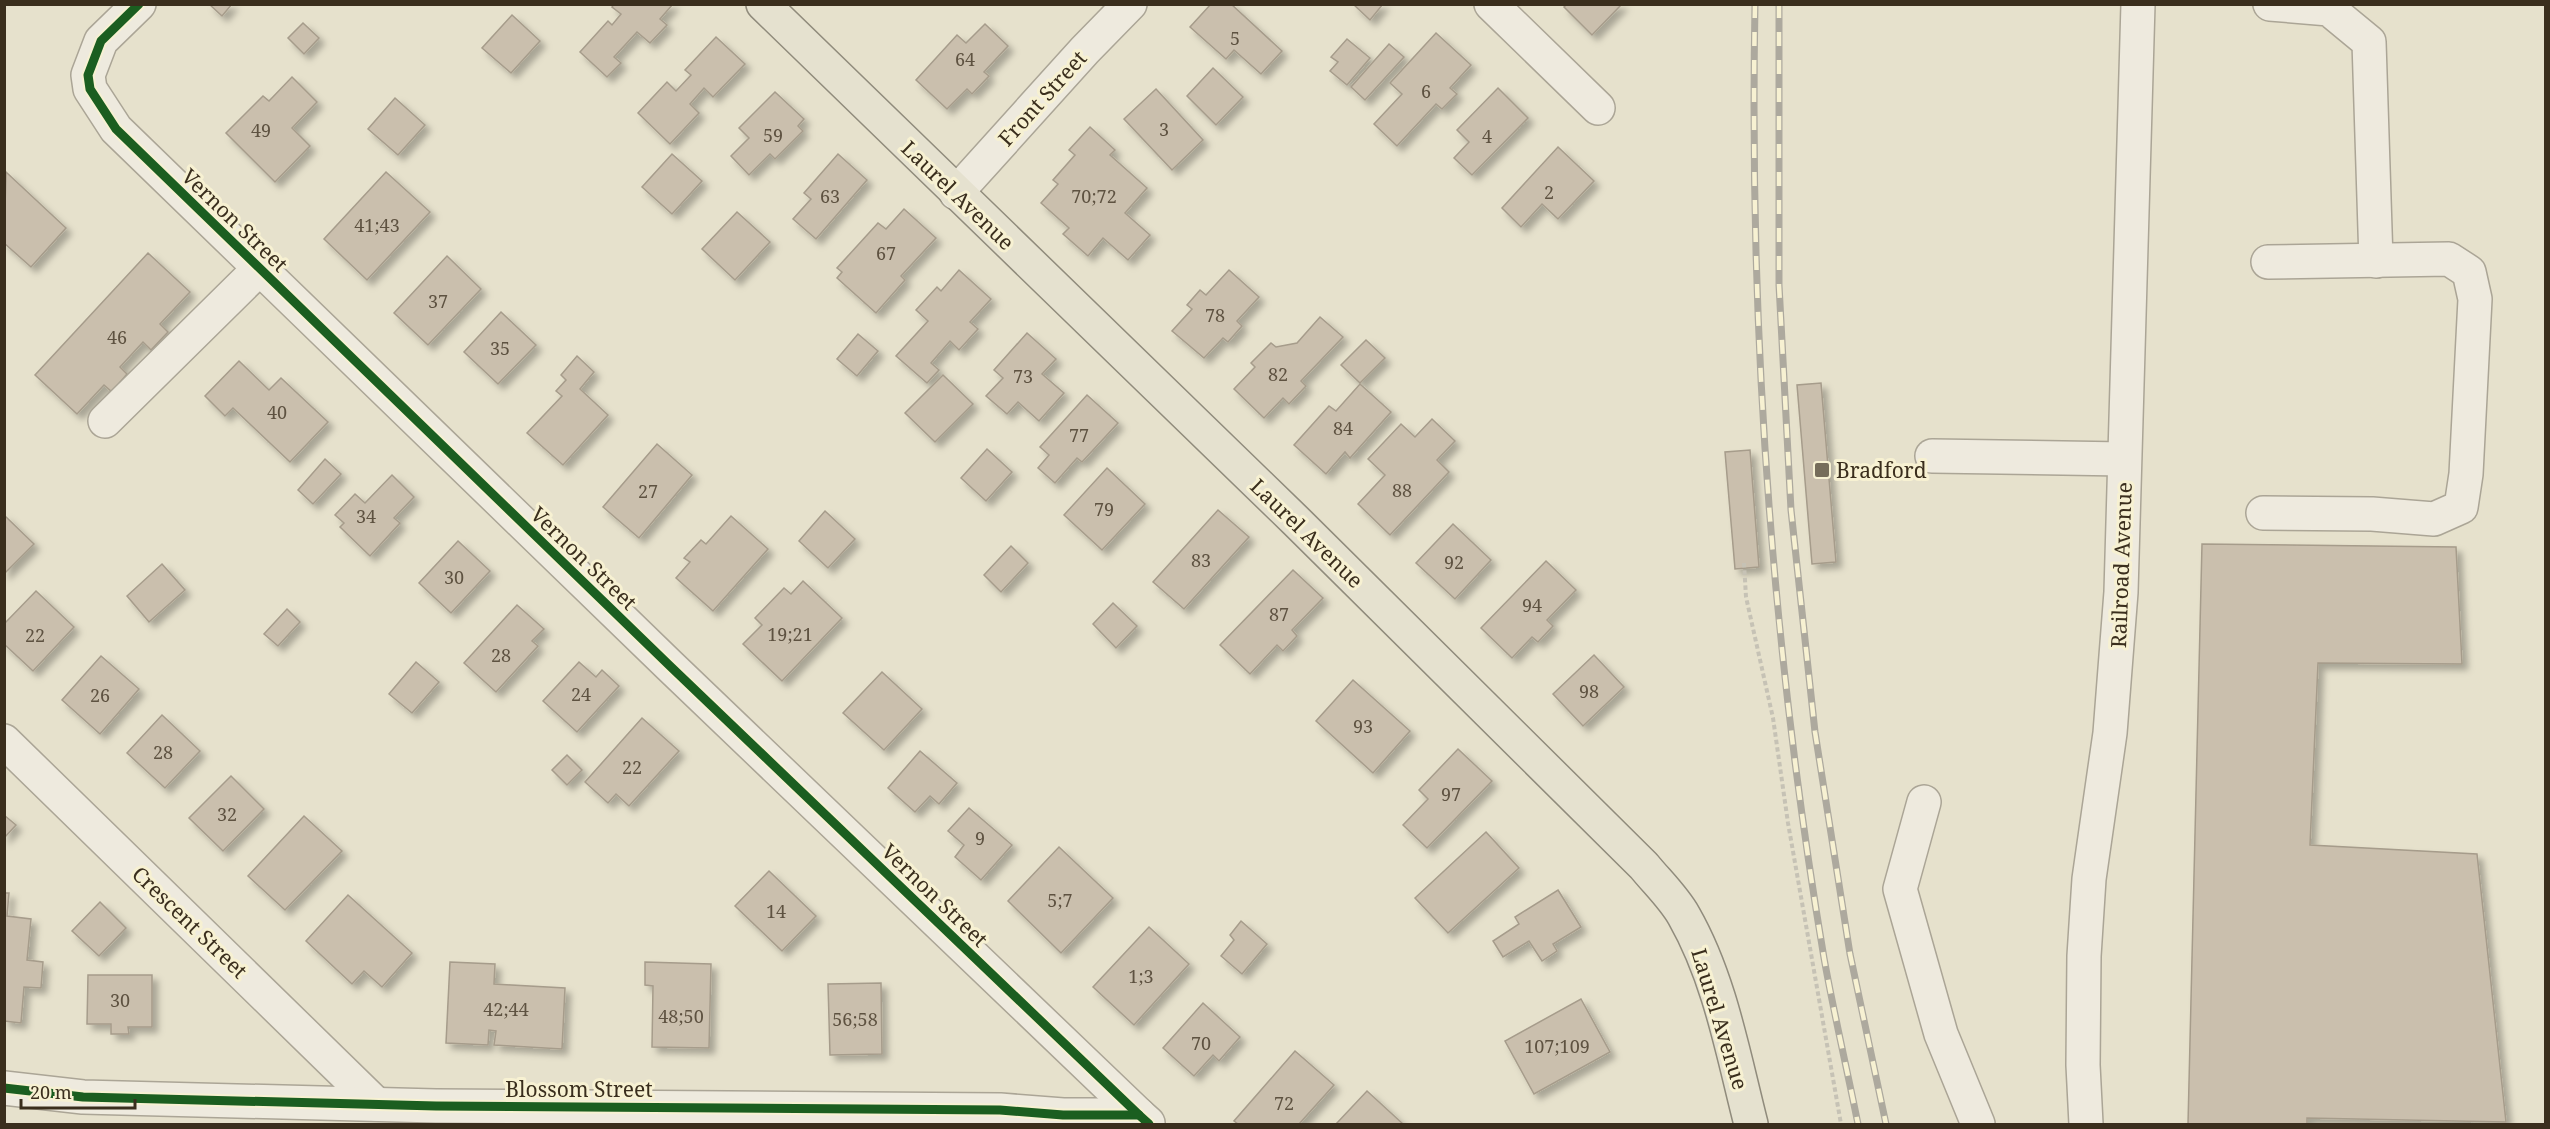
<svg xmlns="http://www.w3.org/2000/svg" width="2550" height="1129" font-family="'Noto Serif',serif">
<defs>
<filter id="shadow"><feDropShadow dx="5.5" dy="5.5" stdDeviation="3" flood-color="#0004"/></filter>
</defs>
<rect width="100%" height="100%" fill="#e6e1cc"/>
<g fill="#cabfad" stroke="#a69c8b" stroke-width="1.5" filter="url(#shadow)">
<polygon points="209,4 232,4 222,16"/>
<polygon points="614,4 673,4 660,19 667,25 650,43 637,32 614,57 621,63 607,77 580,52 608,21 612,25 621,14 612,7"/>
<polygon points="1211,4 1231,4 1282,51 1261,74 1234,50 1226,59 1190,27"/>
<polygon points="1353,4 1383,4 1370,20"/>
<polygon points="1567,4 1622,4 1592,35 1564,7"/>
<polygon points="512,15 540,41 511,73 482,48"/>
<polygon points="303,23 319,38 304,54 288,38"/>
<polygon points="985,24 1008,46 984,72 989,76 972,94 967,89 947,109 916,80 957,35 966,43"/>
<polygon points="1436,33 1471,65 1450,88 1457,94 1442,109 1436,104 1397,146 1374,124 1402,94 1390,83"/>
<polygon points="716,37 745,64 713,97 704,88 690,104 699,113 670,144 638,113 667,82 676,91 691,75 685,70"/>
<polygon points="1347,39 1370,58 1347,85 1330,71 1338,62 1331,57"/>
<polygon points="1389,44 1404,57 1365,100 1351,87"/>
<polygon points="1213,68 1243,97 1216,125 1187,96"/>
<polygon points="292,77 317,102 292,128 310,146 275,182 226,133 263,96 269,101"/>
<polygon points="1498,88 1528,118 1472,175 1454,158 1469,142 1457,130"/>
<polygon points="1156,89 1203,140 1172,170 1124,119"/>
<polygon points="775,92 804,119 798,126 803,131 775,159 770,154 749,175 731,156 749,138 739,128"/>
<polygon points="395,98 425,125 398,155 368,129"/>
<polygon points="1090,127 1115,150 1110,155 1147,188 1125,213 1150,235 1128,260 1103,238 1088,256 1063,234 1069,228 1041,203 1058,184 1053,180 1075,155 1069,150"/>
<polygon points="1558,147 1594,181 1558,219 1542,204 1521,227 1502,208"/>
<polygon points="672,154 702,181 672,214 642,187"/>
<polygon points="838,154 867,180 816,239 793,219 811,199 804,193"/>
<polygon points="6,172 66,228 31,267 4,243"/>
<polygon points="386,172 430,212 367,280 324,239"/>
<polygon points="904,209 936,238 901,276 905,280 876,313 837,278 842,272 837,268 878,223 886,229"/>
<polygon points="737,212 770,242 735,280 702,249"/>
<polygon points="148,253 190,292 160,324 168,332 151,350 143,342 120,367 127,374 112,392 104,385 77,414 35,375"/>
<polygon points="447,256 481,289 428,345 394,313"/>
<polygon points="959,270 991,299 970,322 978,329 959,350 950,341 931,363 939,370 927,383 896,356 928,321 916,310 937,287 941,291"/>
<polygon points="1229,270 1259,297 1237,321 1242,326 1228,342 1223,338 1204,358 1172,331 1192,309 1187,305 1200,290 1206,295"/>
<polygon points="501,312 536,345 498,384 464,352"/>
<polygon points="1320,317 1343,337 1301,381 1306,386 1289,404 1283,398 1264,418 1234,389 1255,367 1251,363 1271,343 1276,347 1297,343"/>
<polygon points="1027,333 1056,359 1042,374 1064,393 1039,421 1018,402 1007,414 986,396 1003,378 994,370"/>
<polygon points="858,334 878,351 857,376 837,359"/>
<polygon points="1366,340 1385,358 1360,383 1341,365"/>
<polygon points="577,356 594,372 580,389 608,415 563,465 527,433 562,396 556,391 566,380 561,375"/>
<polygon points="239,361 269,390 281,378 328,422 290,462 233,408 225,416 205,396"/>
<polygon points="943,375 973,404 935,442 905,413"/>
<polygon points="1821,383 1836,562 1812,564 1797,385"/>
<polygon points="1360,384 1391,412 1350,458 1345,452 1326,474 1294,445 1329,406 1336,411"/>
<polygon points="1087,395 1118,423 1082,462 1077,458 1055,483 1038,468 1049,455 1040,447"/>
<polygon points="1432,419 1455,441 1437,460 1449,472 1390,535 1358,504 1385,475 1368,459 1401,424 1415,437"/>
<polygon points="657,444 692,475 639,538 603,507"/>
<polygon points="987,449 1012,472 986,501 961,478"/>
<polygon points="1750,450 1759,567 1735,569 1725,452"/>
<polygon points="325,459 341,474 313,504 298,490"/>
<polygon points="1107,468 1145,504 1102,550 1064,515"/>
<polygon points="392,475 414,497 394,518 400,523 370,556 340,527 344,523 335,515 355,494 365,503"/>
<polygon points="1218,510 1249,537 1184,609 1153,582"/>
<polygon points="825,511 855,539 828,568 799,541"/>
<polygon points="4,515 34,544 4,574"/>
<polygon points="731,516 768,549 713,611 676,578 690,562 684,558 701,540 706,544"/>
<polygon points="1453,524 1491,560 1455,599 1416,563"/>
<polygon points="458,541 490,571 451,613 419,583"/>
<polygon points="2202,544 2456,547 2462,664 2318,663 2310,845 2477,854 2506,1122 2307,1118 2307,1124 2188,1124"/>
<polygon points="1011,546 1028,563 1001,592 984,575"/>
<polygon points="1546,561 1576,590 1547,620 1553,626 1538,642 1532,637 1512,658 1481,628"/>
<polygon points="162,564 185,590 149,622 127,596"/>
<polygon points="1293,570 1323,598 1292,630 1297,636 1283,651 1277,645 1250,674 1220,645"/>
<polygon points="803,581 842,618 782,681 743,644 762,625 755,618 784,588 791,594"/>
<polygon points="36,591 74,627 33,671 4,644 4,624"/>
<polygon points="1113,603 1137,626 1116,648 1093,624"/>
<polygon points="517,605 544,629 532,641 538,646 496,692 464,663"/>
<polygon points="287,609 300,622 278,646 264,634"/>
<polygon points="1594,655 1624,687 1583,726 1553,694"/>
<polygon points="101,656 139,689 100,734 62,700"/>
<polygon points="416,662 439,682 412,713 389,694"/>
<polygon points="579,662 596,677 602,670 619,686 577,732 543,701"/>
<polygon points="882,672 922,709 884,750 843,713"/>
<polygon points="1353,680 1410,731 1373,773 1316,721"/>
<polygon points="162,715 200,751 165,788 127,753"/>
<polygon points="642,718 679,751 629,806 616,794 608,803 585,782"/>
<polygon points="1458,749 1492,781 1427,848 1403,825 1428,799 1419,790"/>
<polygon points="920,751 957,783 939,804 930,796 915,812 888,788"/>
<polygon points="567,755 582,770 567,785 552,770"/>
<polygon points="231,776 264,809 223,851 189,818"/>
<polygon points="969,808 1012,845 981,880 955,857 964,845 948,831"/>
<polygon points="4,815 16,825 4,838"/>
<polygon points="304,816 342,851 285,910 248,876"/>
<polygon points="1486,832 1519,868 1448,933 1415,898"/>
<polygon points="1059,847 1113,898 1061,953 1008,901"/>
<polygon points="769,871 816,916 782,951 735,906"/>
<polygon points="1558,890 1581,927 1553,944 1557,951 1542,961 1529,941 1503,957 1493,941 1519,924 1515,917"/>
<polygon points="4,893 9,893 7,916 31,919 27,960 43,962 41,988 24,987 21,1023 4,1021"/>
<polygon points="348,895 412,953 382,987 364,971 352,984 306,941"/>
<polygon points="100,902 126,928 99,956 72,931"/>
<polygon points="1241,921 1267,944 1242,974 1221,956 1234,940 1230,935"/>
<polygon points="1149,927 1189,964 1134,1025 1093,987"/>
<polygon points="450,962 495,964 494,984 565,988 562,1049 494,1045 496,1031 489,1030 488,1045 446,1043"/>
<polygon points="645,962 711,964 709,1048 652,1047 653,986 645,985"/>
<polygon points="88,975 152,975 152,1027 128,1027 129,1034 111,1034 111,1024 87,1024"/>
<polygon points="881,983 882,1054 830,1055 828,984"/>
<polygon points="1581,999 1610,1052 1534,1094 1505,1041"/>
<polygon points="1203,1003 1240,1037 1219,1061 1213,1055 1194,1076 1163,1048"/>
<polygon points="1295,1051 1334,1085 1299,1124 1238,1124 1234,1121"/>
<polygon points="1367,1091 1403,1124 1336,1124"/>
</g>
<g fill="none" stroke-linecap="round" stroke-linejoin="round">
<g stroke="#aba596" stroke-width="36">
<g id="minor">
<polyline points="139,4 101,41 88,75 90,89 116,129 670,666 1139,1115"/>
<polyline points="1491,4 1598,108"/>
<polyline points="2270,4 2329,9 2369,42 2376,261"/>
<polyline points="956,193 1085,50 1130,4"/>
<polyline points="105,421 259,269"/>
<polyline points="1932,456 2124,459"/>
<polyline points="2263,513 2372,514 2434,519 2461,507 2466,474 2475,299 2469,272 2449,259 2268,262"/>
<polyline points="4,741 376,1104"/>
<polyline points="1924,802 1900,889 1941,1034 1978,1124"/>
<polyline points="4,1088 83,1097 436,1106 1000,1110 1063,1115 1139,1115 1148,1123"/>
<polyline points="2086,1124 2083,1065 2084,956 2089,879 2110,733 2121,592 2138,4"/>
</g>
</g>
<g stroke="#908b7c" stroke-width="36">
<path id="major" d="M763,4l533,517 348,345c13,16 30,32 40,50 36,63 49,138 67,208"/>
</g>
<polyline stroke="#c6c2b5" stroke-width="4" stroke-dasharray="4.5 3" stroke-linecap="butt" points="1744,563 1746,597 1773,718 1788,823 1841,1124"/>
<use href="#minor" stroke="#eeeade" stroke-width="33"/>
<use href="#major" stroke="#e5e1cf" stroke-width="33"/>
<g stroke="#ada99e" stroke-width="7">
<g id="rail">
<path d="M1755,4c-6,320 16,639 69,954 10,56 23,111 34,166"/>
<polyline points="1779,4 1779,285 1791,510 1815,732 1850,954 1886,1124"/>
</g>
</g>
<use href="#rail" stroke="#f7f1d2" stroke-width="4.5" stroke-dasharray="14" stroke-linecap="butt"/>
<g stroke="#f7f1d2" stroke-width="13">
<g id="cycleway">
<polyline points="139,4 101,41 88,75 90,89 116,129 670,666 1139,1115"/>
<polyline points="4,1088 83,1097 436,1106 1000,1110 1063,1115 1139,1115 1149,1124"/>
</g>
</g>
<use href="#cycleway" stroke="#1b5e20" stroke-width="9"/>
</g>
<rect fill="#766d5a" stroke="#f7f1d2" stroke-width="2" x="1814" y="462" width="16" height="16" rx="3"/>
<g text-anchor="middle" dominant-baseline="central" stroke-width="6" stroke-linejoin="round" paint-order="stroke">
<g font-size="18" fill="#5e5241">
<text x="1235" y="38">5</text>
<text x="965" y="59">64</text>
<text x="1426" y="91">6</text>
<text x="1164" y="129">3</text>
<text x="261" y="130">49</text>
<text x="773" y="135">59</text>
<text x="1487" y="136">4</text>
<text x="1549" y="192">2</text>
<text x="830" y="196">63</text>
<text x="1094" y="196">70;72</text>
<text x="377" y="225">41;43</text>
<text x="886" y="253">67</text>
<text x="438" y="301">37</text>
<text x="1215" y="315">78</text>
<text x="117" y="337">46</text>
<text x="500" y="348">35</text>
<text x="1278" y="374">82</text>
<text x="1023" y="376">73</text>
<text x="277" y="412">40</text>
<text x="1343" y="428">84</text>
<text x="1079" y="435">77</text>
<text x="1402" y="490">88</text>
<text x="648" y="491">27</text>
<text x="1104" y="509">79</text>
<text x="366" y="516">34</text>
<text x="1201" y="560">83</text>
<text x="1454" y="562">92</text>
<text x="454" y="577">30</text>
<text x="1532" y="605">94</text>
<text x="1279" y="614">87</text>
<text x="790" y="634">19;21</text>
<text x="35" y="635">22</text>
<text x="501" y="655">28</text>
<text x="1589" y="691">98</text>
<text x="581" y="694">24</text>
<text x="100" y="695">26</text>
<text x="1363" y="726">93</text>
<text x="163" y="752">28</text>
<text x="632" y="767">22</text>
<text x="1451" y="794">97</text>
<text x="227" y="814">32</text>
<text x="980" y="838">9</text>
<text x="1060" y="900">5;7</text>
<text x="776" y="911">14</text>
<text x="1141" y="976">1;3</text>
<text x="120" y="1000">30</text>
<text x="506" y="1009">42;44</text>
<text x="681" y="1016">48;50</text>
<text x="855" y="1019">56;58</text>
<text x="1201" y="1043">70</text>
<text x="1557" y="1046">107;109</text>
<text x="1284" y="1103">72</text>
</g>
<g font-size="21" fill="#3a2e1d" stroke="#f7f1d2">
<text transform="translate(1042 98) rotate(-48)">Front Street</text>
<text transform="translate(958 195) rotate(44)">Laurel Avenue</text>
<text transform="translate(235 220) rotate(44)">Vernon Street</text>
<text transform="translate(1307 533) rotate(44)">Laurel Avenue</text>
<text transform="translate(584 558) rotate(44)">Vernon Street</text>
<text transform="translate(2121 565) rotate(-88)">Railroad Avenue</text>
<text transform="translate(935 895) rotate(44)">Vernon Street</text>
<text transform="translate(190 922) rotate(44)">Crescent Street</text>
<text transform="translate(1720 1019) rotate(73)">Laurel Avenue</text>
<text x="579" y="1089">Blossom Street</text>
</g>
<g font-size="21" fill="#3a2e1d" stroke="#f7f1d2" text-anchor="start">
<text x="1836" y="470">Bradford</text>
</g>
</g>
<rect width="2550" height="1129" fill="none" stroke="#3a2e1d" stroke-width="12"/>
<path d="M21 1099v9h114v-9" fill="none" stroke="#3a2e1d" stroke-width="3"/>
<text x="30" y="1099" font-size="18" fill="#3a2e1d" stroke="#f7f1d2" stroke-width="4.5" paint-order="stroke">20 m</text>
</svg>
